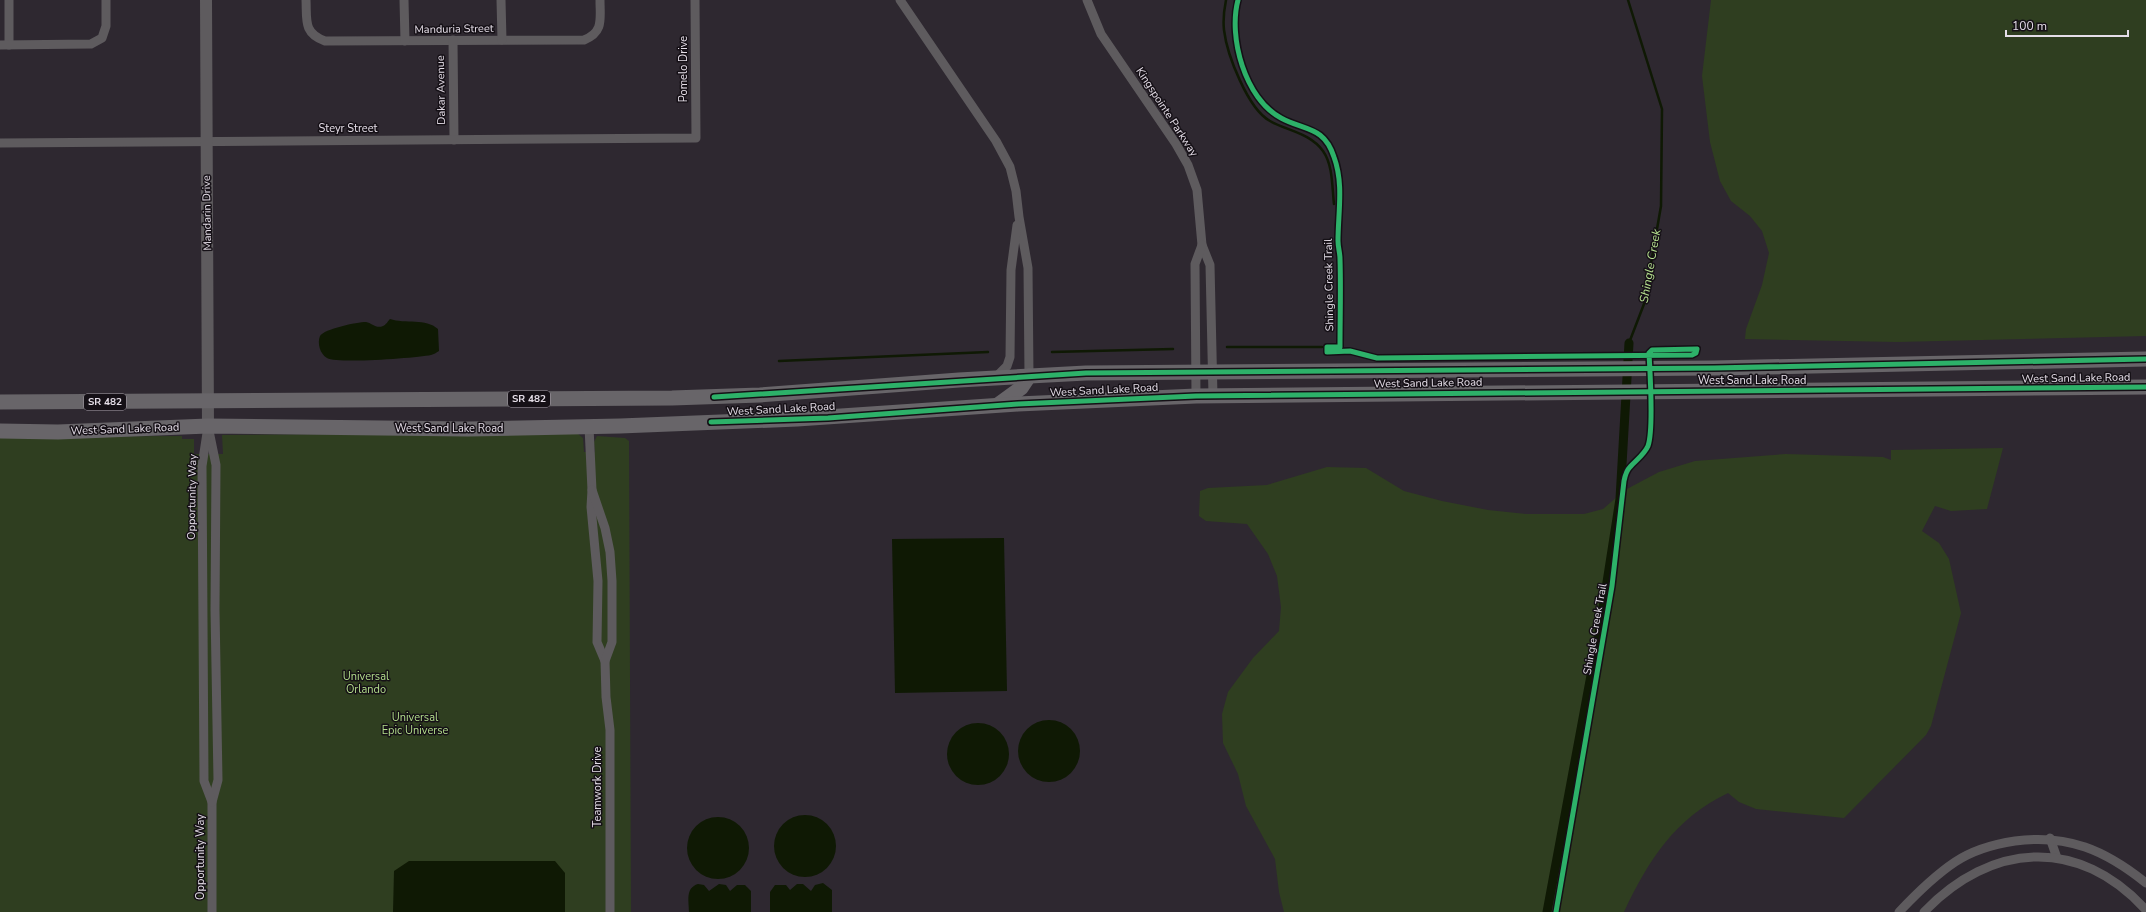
<svg xmlns="http://www.w3.org/2000/svg" width="2146" height="912" font-family="'Nunito Sans',sans-serif">
<rect width="100%" height="100%" fill="#2e2830"/>
<g fill="#2f3e20">
<polygon points="1711,0 2146,0 2146,336 1897,342 1745,339 1746,329 1762,285 1769,253 1762,231 1750,216 1731,201 1720,181 1710,142 1702,76"/>
<polygon points="572,432 577,433 583,438 584,452 595,452 594,442 597,436 625,438 629,441 631,912 0,912 0,437 182,436 182,439 194,439 194,454 223,454 222,435"/>
<path d="M2003,448l-16,61 -36,2 -16,-5 -13,25 17,12 10,16 12,54 -30,113 -5,9 -82,83 -88,-9 -17,-7 -11,-9c-53,25 -80,68 -104,119h-340l-5,-20 -4,-33 -29,-53 -8,-32 -15,-31 -1,-29 6,-22 25,-34 26,-27 2,-24 -4,-31 -9,-22 -21,-30 -41,-3 -7,-5 1,-25 8,-3 59,-3 60,-18 39,1 38,23 38,10 46,9 38,4h58l19,-5 22,-19 34,-18 36,-11 91,-7 97,3 8,3v-10z"/>
</g>
<g fill="#0f1904">
<path d="M390,319c15,5 36,-1 48,10l1,22c-3,2 -5,3 -8,4 -15,3 -93,9 -104,3 -7,-4 -10,-15 -7,-22 4,-7 37,-14 46,-14 6,1 10,7 17,4 3,-1 5,-5 7,-7z"/>
<polygon points="1004,538 1007,691 895,693 892,539"/>
<circle cx="1049" cy="751" r="31"/>
<circle cx="978" cy="754" r="31"/>
<circle cx="805" cy="846" r="31"/>
<circle cx="718" cy="848" r="31"/>
<polygon points="409,861 555,861 565,873 565,912 393,912 394,871"/>
<polygon points="823,883 832,890 832,912 770,912 770,892 775,885 786,885 790,890 797,884 803,884 811,891 815,885"/>
<path d="M698,884l6,1 5,6 10,-7 7,1 4,6 7,-6h8l6,6v21h-62c0,-11 -4,-24 9,-28z"/>
</g>
<g fill="none" stroke-linecap="round" stroke-linejoin="round">
<g stroke="#0f1904" stroke-width="2.5">
<path d="M1226,0c-2,10 -3,21 -2,30 3,25 24,79 46,91 18,10 40,12 53,30 10,14 9,36 11,53"/>
<polyline points="1628,0 1662,109 1661,206 1644,304 1629,343"/>
<polyline points="1227,347 1322,347"/>
<polyline points="1052,352 1173,349"/>
<polyline points="779,361 988,352"/>
</g>
<polyline stroke="#0f1904" stroke-width="9" points="1547,912 1600,627 1620,499 1629,343"/>
<g stroke="#5e5b5e" stroke-width="9">
<polyline points="9,0 9,45"/>
<path d="M306,0c1,20 -3,33 19,41l259,-1c20,-8 16,-21 16,-40"/>
<polyline points="404,0 405,41"/>
<polyline points="501,0 502,40"/>
<polyline points="900,0 996,141 1010,167 1016,191 1019,217 1028,268 1029,376"/>
<polyline points="1087,0 1101,34 1176,144 1188,165 1197,190 1202,245 1210,265 1213,396"/>
<polyline points="453,40 454,140"/>
<polyline points="0,45 91,44 102,38 106,26 106,0"/>
<polyline points="0,143 696,138 695,0"/>
<polyline points="996,377 1007,366 1010,357 1011,270 1017,225"/>
<polyline points="1196,396 1195,264 1202,245"/>
<polyline points="208,426 216,465 215,610 218,780 212,802 212,912"/>
<polyline points="589,427 592,490 591,507 598,581 597,642 605,661"/>
<polyline points="207,433 202,466 204,781 212,802"/>
<polyline points="592,490 605,528 610,552 612,581 612,642 605,661 606,697 610,730 610,912"/>
<polyline points="2050,838 2057,858"/>
<path d="M1899,912c17,-18 35,-36 56,-50 18,-12 40,-18 60,-21 53,-7 90,9 131,42"/>
<path d="M1924,912c67,-70 155,-76 222,-2"/>
</g>
<polyline stroke="#5e5b5e" stroke-width="12" points="206,0 208,426"/>
<g stroke="#686569" stroke-width="15">
<polyline points="0,402 672,398 760,395 959,380 1086,373 1714,368 2146,359"/>
<polyline points="999,404 1021,388 1029,376"/>
<polyline points="0,431 58,432 208,426 468,429 620,426 797,419 1018,404 1196,396 2146,387"/>
</g>
<g stroke="#151016" stroke-width="8">
<g id="cycleway">
<path d="M1238,0c-10,37 7,99 43,118 24,13 43,8 53,39 10,27 4,56 4,84 0,6 2,12 2,18 1,29 0,59 0,88h-13v5l23,-1 27,7 315,-3 4,-2 1,-4 -45,1 -3,3c1,20 5,76 -1,93 -4,9 -12,14 -18,21 -3,3 -5,9 -6,14l-12,105 -56,326"/>
<polyline points="714,397 1086,373 1714,368 2146,359"/>
<polyline points="711,422 828,418 1018,404 1196,396 2146,387"/>
</g>
</g>
<use href="#cycleway" stroke="#2db169" stroke-width="5"/>
</g>
<g text-anchor="middle" dominant-baseline="central" stroke-width="3" stroke-linejoin="round" paint-order="stroke">
<g fill="#151016" stroke="#a7a0a9" stroke-width="1">
<rect x="508" y="391" width="42" height="16" rx="3"/>
<rect x="84" y="394" width="42" height="16" rx="3"/>
</g>
<g font-size="10" font-weight="bold" fill="#e5dee8">
<text x="529" y="399">SR 482</text>
<text x="105" y="402">SR 482</text>
</g>
<g font-size="11" fill="#e5dee8" stroke="#151016">
<text transform="translate(454 29) rotate(-1)">Manduria Street</text>
<text transform="translate(683 69) rotate(-90)">Pomelo Drive</text>
<text transform="translate(441 90) rotate(-91)">Dakar Avenue</text>
<text transform="translate(1167 112) rotate(57)">Kingspointe Parkway</text>
<text x="348" y="128">Steyr Street</text>
<text transform="translate(207 213) rotate(-91)">Mandarin Drive</text>
<text transform="translate(1329 285) rotate(-91)">Shingle Creek Trail</text>
<text transform="translate(2076 378) rotate(-1)">West Sand Lake Road</text>
<text x="1752" y="380">West Sand Lake Road</text>
<text transform="translate(1428 383) rotate(-1)">West Sand Lake Road</text>
<text transform="translate(1104 390) rotate(-3)">West Sand Lake Road</text>
<text transform="translate(781 409) rotate(-3)">West Sand Lake Road</text>
<text x="449" y="428">West Sand Lake Road</text>
<text transform="translate(125 429) rotate(-2)">West Sand Lake Road</text>
<text transform="translate(192 497) rotate(-89)">Opportunity Way</text>
<text transform="translate(1595 629) rotate(-80)">Shingle Creek Trail</text>
<text transform="translate(597 787) rotate(-90)">Teamwork Drive</text>
<text transform="translate(200 857) rotate(-90)">Opportunity Way</text>
</g>
<g font-size="11" fill="#b3de8c" stroke="#151016">
<text x="366" y="676">Universal<tspan x="366" dy="13">Orlando</tspan></text>
<text x="415" y="717">Universal<tspan x="415" dy="13">Epic Universe</tspan></text>
</g>
<g font-size="12" font-style="italic" fill="#b7e290" stroke="#151016">
<text transform="translate(1650 266) rotate(-80)">Shingle Creek</text>
</g>
</g>
<path d="M2006 30v6h122v-6" fill="none" stroke="#e5dee8" stroke-width="2"/>
<text x="2012" y="30" font-size="12" fill="#e5dee8" stroke="#151016" stroke-width="3" paint-order="stroke">100 m</text>
</svg>
